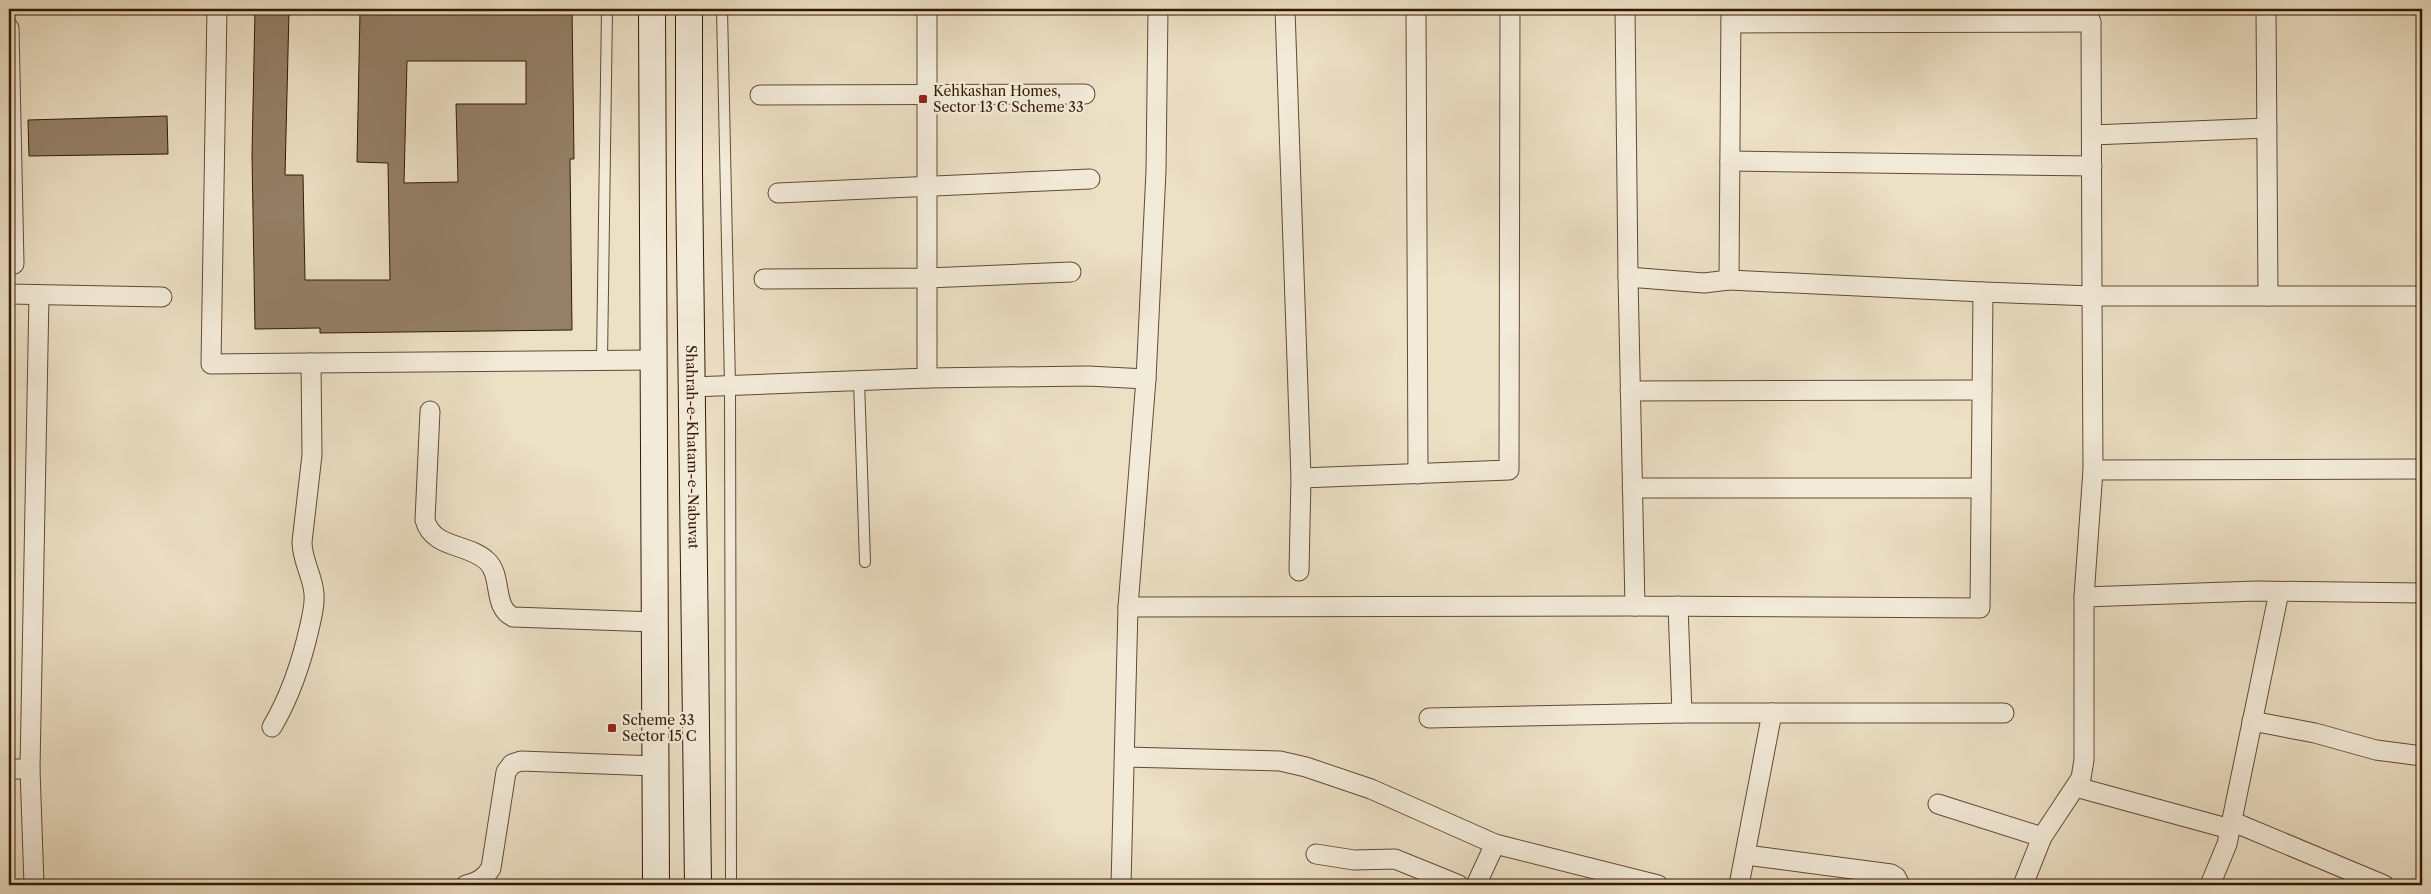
<svg xmlns="http://www.w3.org/2000/svg" width="2431" height="894" font-family="'Libre Caslon Text',serif">
<rect width="100%" height="100%" fill="#ece0c5"/>
<filter id="stains"><feTurbulence type="fractalNoise" baseFrequency=".004" numOctaves="4"/><feColorMatrix values="0 0 0 0 .2 0 0 0 0 .09 0 0 0 0 .02 0 0 0 .5 -.17"/></filter>
<radialGradient id="worn" r=".72"><stop offset=".6" stop-color="#630" stop-opacity="0"/><stop offset="1" stop-color="#630" stop-opacity=".3"/></radialGradient>
<g fill="#948068" stroke="#341803" fill-rule="evenodd">
<path d="M421,9h151l2,150h-4l2,171 -252,3v-5l-65,1 -3,-174 3,-145 34,1 -4,164h18l2,105h85l-2,-117 -31,-1 3,-150 61,1zM407,61h119v43h-70l2,78 -54,1z"/>
<polygon points="167,116 168,154 29,156 28,120"/>
</g>
<g fill="none" stroke-linecap="round" stroke-linejoin="round">
<g stroke="#624a34" stroke-width="12">
<g id="lane">
<polyline points="722,9 730,385 731,885"/>
<polyline points="602,360 607,9"/>
<polyline points="859,381 865,562"/>
</g>
</g>
<g stroke="#624a34" stroke-width="21">
<g id="street">
<polyline points="217,9 211,364 654,360"/>
<polyline points="1285,9 1301,478 1299,571"/>
<polyline points="1416,9 1418,474"/>
<polyline points="1625,9 1628,277"/>
<polyline points="1731,9 1729,280 1704,283 1628,277 1635,606 1980,608 1983,292 2092,296 2091,22 2080,9"/>
<polyline points="2266,9 2268,296"/>
<polyline points="1731,23 2091,22"/>
<polyline points="9,28 14,264"/>
<polyline points="760,95 1085,94"/>
<polyline points="2092,135 2267,128"/>
<polyline points="1730,161 2092,166"/>
<polyline points="778,193 1090,179"/>
<polyline points="764,279 927,278 1071,272"/>
<polyline points="1729,280 1983,292"/>
<polyline points="9,294 162,297"/>
<polyline points="2422,296 2092,296 2093,470 2084,597 2256,591 2422,593"/>
<polyline points="927,378 1088,376 1146,379 1128,607 1635,606"/>
<polyline points="1146,379 1156,171 1158,9"/>
<polyline points="692,387 927,378 927,9"/>
<polyline points="1630,391 1982,390"/>
<path d="M430,411l-5,109c8,29 43,23 62,41 16,15 5,46 26,56l142,5"/>
<polyline points="2093,470 2422,469"/>
<polyline points="1301,478 1509,470 1510,9"/>
<polyline points="1632,488 1981,488"/>
<polyline points="1678,606 1682,713"/>
<polyline points="1429,718 1682,713 2004,713"/>
<polyline points="2252,721 2315,733 2376,750 2422,756"/>
<path d="M272,727c19,-32 30,-66 38,-102 2,-10 5,-20 4,-31 -1,-18 -12,-33 -12,-52l10,-87 -1,-92"/>
<polyline points="1125,757 1280,761 1306,767 1371,789 1495,844 1658,885"/>
<polyline points="9,769 30,769"/>
<polyline points="2076,787 2230,829"/>
<polyline points="1938,804 2042,837"/>
<polyline points="2231,821 2384,885"/>
<polyline points="1316,854 1354,860 1395,859 1459,885"/>
<polyline points="1746,855 1891,874 1896,877 1900,885"/>
<polyline points="34,885 30,769 39,295"/>
<path d="M466,885c12,-3 19,-7 25,-17l15,-96 6,-8 9,-3 135,5"/>
<polyline points="1121,885 1128,607"/>
<polyline points="1476,885 1495,844"/>
<polyline points="1739,885 1772,713"/>
<polyline points="2023,885 2042,837 2081,778 2084,760 2084,597"/>
<polyline points="2210,885 2227,844 2279,592"/>
</g>
</g>
<g stroke="#341803" stroke-width="28">
<g id="secondary">
<polyline points="652,9 656,885"/>
<path id="s1" d="M689,9v164l9,712"/>
</g>
</g>
<use href="#lane" stroke="#f3ebd9" stroke-width="10"/>
<use href="#street" stroke="#f3ebd9" stroke-width="19"/>
<use href="#secondary" stroke="#f3ebd9" stroke-width="26"/>
</g>
<g fill="#8f2418" stroke="#f3ebd9" stroke-width="2">
<rect x="918" y="94" width="10" height="10" rx="2.5"/>
<rect x="607" y="723" width="10" height="10" rx="2.5"/>
</g>
<g text-anchor="middle" dominant-baseline="central" stroke-width="4.5" stroke-linejoin="round" paint-order="stroke">
<g font-size="14" fill="#341803" stroke="#f3ebd9" text-anchor="start">
<text x="933" y="91">Kehkashan Homes,<tspan x="933" dy="16">Sector 13 C Scheme 33</tspan></text>
<text x="622" y="720">Scheme 33<tspan x="622" dy="16">Sector 15 C</tspan></text>
</g>
<g font-size="14" fill="#341803" stroke="#f3ebd9">
<text stroke="none"><textPath href="#s1" startOffset="438">Shahrah-e-Khatam-e-Nabuvat</textPath></text>
</g>
</g>
<rect width="2431" height="894" fill="none" stroke="#ece0c5" stroke-width="30"/>
<rect x="10" y="10" width="2411" height="874" fill="none" stroke="#341803" stroke-width="2.5"/>
<rect x="15" y="15" width="2401" height="864" fill="none" stroke="#341803"/>
<rect width="100%" height="100%" filter="url(#stains)"/>
<rect width="100%" height="100%" fill="url(#worn)"/>
</svg>
